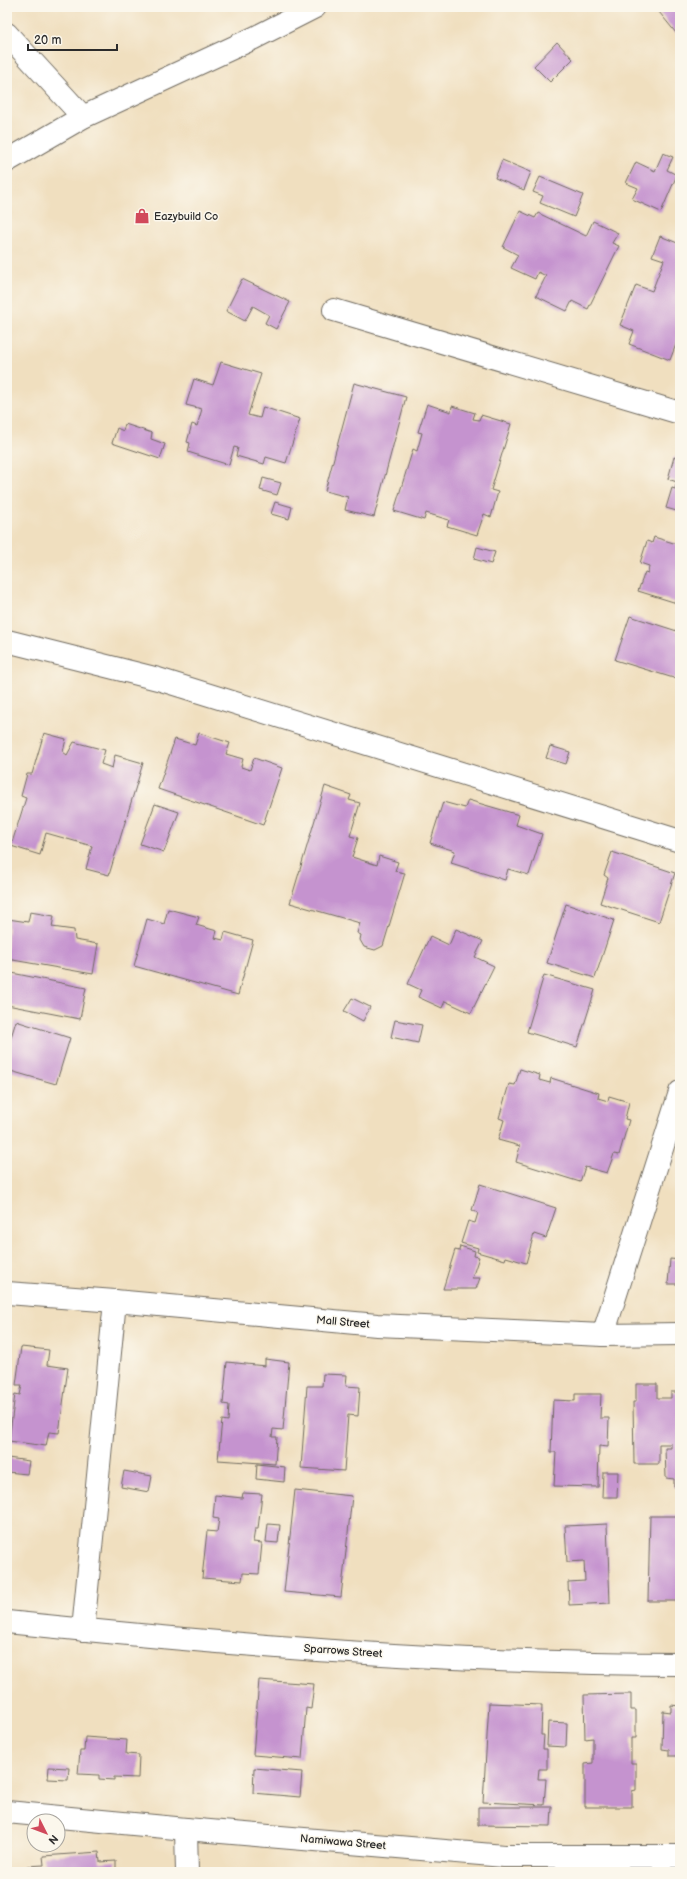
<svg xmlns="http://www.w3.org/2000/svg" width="687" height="1879" font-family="'Balsamiq Sans',sans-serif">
<rect width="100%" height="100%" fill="#fbf7ec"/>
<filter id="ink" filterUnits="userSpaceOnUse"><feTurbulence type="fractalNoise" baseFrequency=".025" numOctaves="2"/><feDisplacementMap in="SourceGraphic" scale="8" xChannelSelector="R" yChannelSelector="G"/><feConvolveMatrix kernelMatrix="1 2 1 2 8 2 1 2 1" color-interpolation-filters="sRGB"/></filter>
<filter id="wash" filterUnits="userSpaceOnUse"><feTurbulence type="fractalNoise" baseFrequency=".012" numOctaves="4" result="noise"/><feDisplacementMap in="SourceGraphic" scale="16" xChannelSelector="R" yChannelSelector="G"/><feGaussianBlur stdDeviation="0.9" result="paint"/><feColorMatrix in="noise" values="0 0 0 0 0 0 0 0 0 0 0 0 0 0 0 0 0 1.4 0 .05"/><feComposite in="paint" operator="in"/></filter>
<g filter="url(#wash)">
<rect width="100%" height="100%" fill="#f0dfbf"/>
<g id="blocks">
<g fill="#c593cf">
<polygon points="655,7 680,7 680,30 676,33"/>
<polygon points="557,42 573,59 550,82 534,66"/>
<polygon points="663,153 673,157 667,170 677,175 661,212 632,199 638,188 626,183 636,162 655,171"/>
<polygon points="502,160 531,172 524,190 495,178"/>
<polygon points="540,177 583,195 574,217 540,203 543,196 533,192"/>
<polygon points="520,211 535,218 538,213 586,236 593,221 618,233 612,243 619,246 588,309 572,301 567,311 536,296 546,276 538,272 535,279 511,268 518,255 503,247"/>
<polygon points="660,236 680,244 680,334 670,360 629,344 634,331 620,325 636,285 652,291 664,260 652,256"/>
<polygon points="242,279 290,302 276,329 265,323 269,315 253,306 245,321 226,311"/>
<polygon points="221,362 261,374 248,415 260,418 263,407 300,419 286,463 266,457 264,464 236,456 238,448 234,447 229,465 188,452 190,443 187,442 192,424 197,426 202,409 186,405 194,379 213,385"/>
<polygon points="354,383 406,397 374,517 345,510 348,497 325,491"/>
<polygon points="427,404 451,412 452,406 475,413 473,419 479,420 481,415 511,424 491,490 498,492 491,517 484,514 477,535 447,526 449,520 426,513 424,520 394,511 413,449 417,451 422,433 418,432"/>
<polygon points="125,424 152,433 151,439 165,444 160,459 112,443 117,428 123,431"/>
<polygon points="674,457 680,459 680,512 666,508 672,488 675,489 677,482 668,479"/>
<polygon points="263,478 281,483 277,495 260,490"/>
<polygon points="275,502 292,507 289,519 271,514"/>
<polygon points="654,537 680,545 680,604 638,591 645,572 648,573 649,566 640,563 647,541 652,543"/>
<polygon points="477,547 495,552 491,564 474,559"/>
<polygon points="630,616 680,632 680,680 615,660"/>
<polygon points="44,733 66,739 63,752 67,755 74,742 105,750 101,764 112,768 115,755 143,763 109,875 86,869 92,846 46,833 40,855 11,846 26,798 21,796 27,774 32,774"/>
<polygon points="199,733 230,743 226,754 243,759 241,767 250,770 254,758 282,768 263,825 158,789 175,739 195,745"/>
<polygon points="550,746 570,752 566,764 546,758"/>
<polygon points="325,786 351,795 349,800 360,803 350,836 358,838 352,857 377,865 379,856 398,862 395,871 405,873 383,946 375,950 364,947 360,940 361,935 357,933 360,923 290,903"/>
<polygon points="468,800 519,815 516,825 542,834 529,875 508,869 505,880 451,863 455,851 430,843 443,802 465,808"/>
<polygon points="155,804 179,812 164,852 140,844"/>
<polygon points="612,852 675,873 659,922 600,903 608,878 604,875"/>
<polygon points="566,904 614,920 595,978 547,963"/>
<polygon points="168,909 199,917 196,925 217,931 215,938 223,940 225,932 253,940 238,995 134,966 147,919 164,924"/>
<polygon points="30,912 54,916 52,927 74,930 75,940 98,944 93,974 7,959 8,919 28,922"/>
<polygon points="456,929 483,941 475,957 494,966 471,1013 445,1001 442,1008 418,997 421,990 408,984 430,936 449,945"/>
<polygon points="7,972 86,988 80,1019 7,1005"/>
<polygon points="544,975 595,990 577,1047 527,1032"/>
<polygon points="352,998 370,1007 363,1021 344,1011"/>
<polygon points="395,1020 422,1025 418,1043 391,1037"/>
<polygon points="16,1021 70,1038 56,1084 7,1070 7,1050"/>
<polygon points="520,1069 540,1075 539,1080 550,1083 551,1078 599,1093 598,1098 608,1101 609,1096 629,1102 625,1119 629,1120 619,1155 614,1154 607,1173 585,1167 580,1182 516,1162 520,1146 498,1140 504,1120 499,1118 509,1084 515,1085"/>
<polygon points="480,1184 556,1208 546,1238 534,1234 526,1263 506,1257 505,1260 477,1252 478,1248 461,1243 468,1221 475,1223 478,1213 472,1210"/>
<polygon points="460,1246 475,1251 474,1256 479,1257 472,1278 480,1278 476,1289 443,1289 455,1250 459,1251"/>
<polygon points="670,1259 680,1260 680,1284 668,1284"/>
<polygon points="21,1347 49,1350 47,1365 68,1368 59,1433 49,1432 46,1446 9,1441 15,1394 20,1395 22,1385 16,1385"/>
<polygon points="265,1359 289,1362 283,1430 273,1429 272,1437 277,1437 275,1464 218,1460 222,1420 228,1421 229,1405 223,1404 227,1362 265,1366"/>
<polygon points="323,1374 347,1375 346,1386 360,1387 358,1416 348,1415 344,1471 301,1468 307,1386 322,1386"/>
<polygon points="636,1384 657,1384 657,1398 671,1398 671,1392 680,1392 680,1487 674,1487 674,1479 666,1478 665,1448 671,1448 671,1444 659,1444 659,1464 634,1464 633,1402 636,1402"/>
<polygon points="575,1394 601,1394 600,1418 609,1418 608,1447 599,1446 598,1487 554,1486 556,1452 551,1452 553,1400 575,1401"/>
<polygon points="8,1458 29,1461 27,1474 7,1472"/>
<polygon points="257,1464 285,1467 284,1482 256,1479"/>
<polygon points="124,1471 152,1476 149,1492 121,1487"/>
<polygon points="603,1472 618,1472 617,1497 602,1497"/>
<polygon points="295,1490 352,1496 341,1597 284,1592"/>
<polygon points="243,1493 262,1494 258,1529 255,1529 253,1542 262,1543 259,1574 243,1573 242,1581 202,1578 207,1531 217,1532 219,1519 213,1518 215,1495 242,1498"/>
<polygon points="650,1516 680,1516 680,1601 648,1601"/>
<polygon points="268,1524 280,1525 278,1543 266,1542"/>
<polygon points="607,1524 610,1603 569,1605 568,1582 585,1581 584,1561 567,1562 565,1526"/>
<polygon points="259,1680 314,1684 311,1709 306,1708 302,1759 253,1755"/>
<polygon points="631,1694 631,1710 636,1710 636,1738 631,1738 631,1763 636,1763 636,1790 632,1791 632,1807 585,1807 585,1764 593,1763 593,1738 585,1739 584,1695"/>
<polygon points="489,1703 542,1705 541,1735 544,1735 543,1749 547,1749 547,1769 539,1769 538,1779 546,1779 544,1805 483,1802"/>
<polygon points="671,1705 680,1706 680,1756 669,1756 669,1750 662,1749 663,1711 671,1712"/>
<polygon points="548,1722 567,1723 566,1747 547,1746"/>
<polygon points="85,1737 127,1740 126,1754 139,1755 138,1778 114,1777 114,1780 99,1779 99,1775 78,1774 80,1751 84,1751"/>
<polygon points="49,1767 69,1768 68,1780 48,1779"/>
<polygon points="254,1768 302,1772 300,1797 253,1793"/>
<polygon points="478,1807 552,1807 551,1826 478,1825"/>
<polygon points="99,1852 100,1862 116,1861 116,1872 28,1872 27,1866 44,1865 43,1856"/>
</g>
</g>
</g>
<g filter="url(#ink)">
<use href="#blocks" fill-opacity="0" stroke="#706a5f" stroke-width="1"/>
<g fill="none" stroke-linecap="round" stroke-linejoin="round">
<g stroke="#706a5f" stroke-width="24">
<g id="minor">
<polyline points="7,34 83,117"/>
<polyline points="7,161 83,117 254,38 315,7"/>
<polyline points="334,310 680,413"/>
<polyline points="7,641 158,679 680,841"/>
<polyline points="7,1293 115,1301 377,1325 603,1335 680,1334"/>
<polyline points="603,1335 680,1092"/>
<path d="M7,1622c223,23 448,42 673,42"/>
<polyline points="83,1630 115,1301"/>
<polyline points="7,1812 186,1829 504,1856 680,1856"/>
<polyline points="186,1829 187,1872"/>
</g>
</g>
<use href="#minor" stroke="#fff" stroke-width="22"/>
</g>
</g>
<defs>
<g id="shop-bare" transform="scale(1.2)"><path d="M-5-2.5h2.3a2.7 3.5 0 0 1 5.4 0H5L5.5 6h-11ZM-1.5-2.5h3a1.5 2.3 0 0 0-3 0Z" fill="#d1495b" stroke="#fbf7ec" stroke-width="2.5" paint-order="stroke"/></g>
</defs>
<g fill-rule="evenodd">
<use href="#shop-bare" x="142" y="216"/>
</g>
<g text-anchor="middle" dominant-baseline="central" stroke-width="3" stroke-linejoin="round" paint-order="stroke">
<g font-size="11" fill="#2b2b2b" stroke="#fbf7ec" text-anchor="start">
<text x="154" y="216">Eazybuild Co</text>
</g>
<g font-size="11" fill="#2b2b2b" stroke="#fbf7ec">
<text transform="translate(343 1322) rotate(5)">Mall Street</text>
<text transform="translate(343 1651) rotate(4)">Sparrows Street</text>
<text transform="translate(343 1842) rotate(5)">Namiwawa Street</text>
</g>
</g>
<rect width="687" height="1879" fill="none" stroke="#fbf7ec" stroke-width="24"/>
<g transform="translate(46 1833) rotate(132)"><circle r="19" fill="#fbf7ec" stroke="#a8a59f"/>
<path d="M0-3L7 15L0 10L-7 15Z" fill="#d1495b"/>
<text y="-6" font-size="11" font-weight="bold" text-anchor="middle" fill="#2b2b2b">N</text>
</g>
<path d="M28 44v6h89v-6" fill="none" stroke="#2b2b2b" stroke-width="2"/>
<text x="34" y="44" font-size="12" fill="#2b2b2b" stroke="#fbf7ec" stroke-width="3" paint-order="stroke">20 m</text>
</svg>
